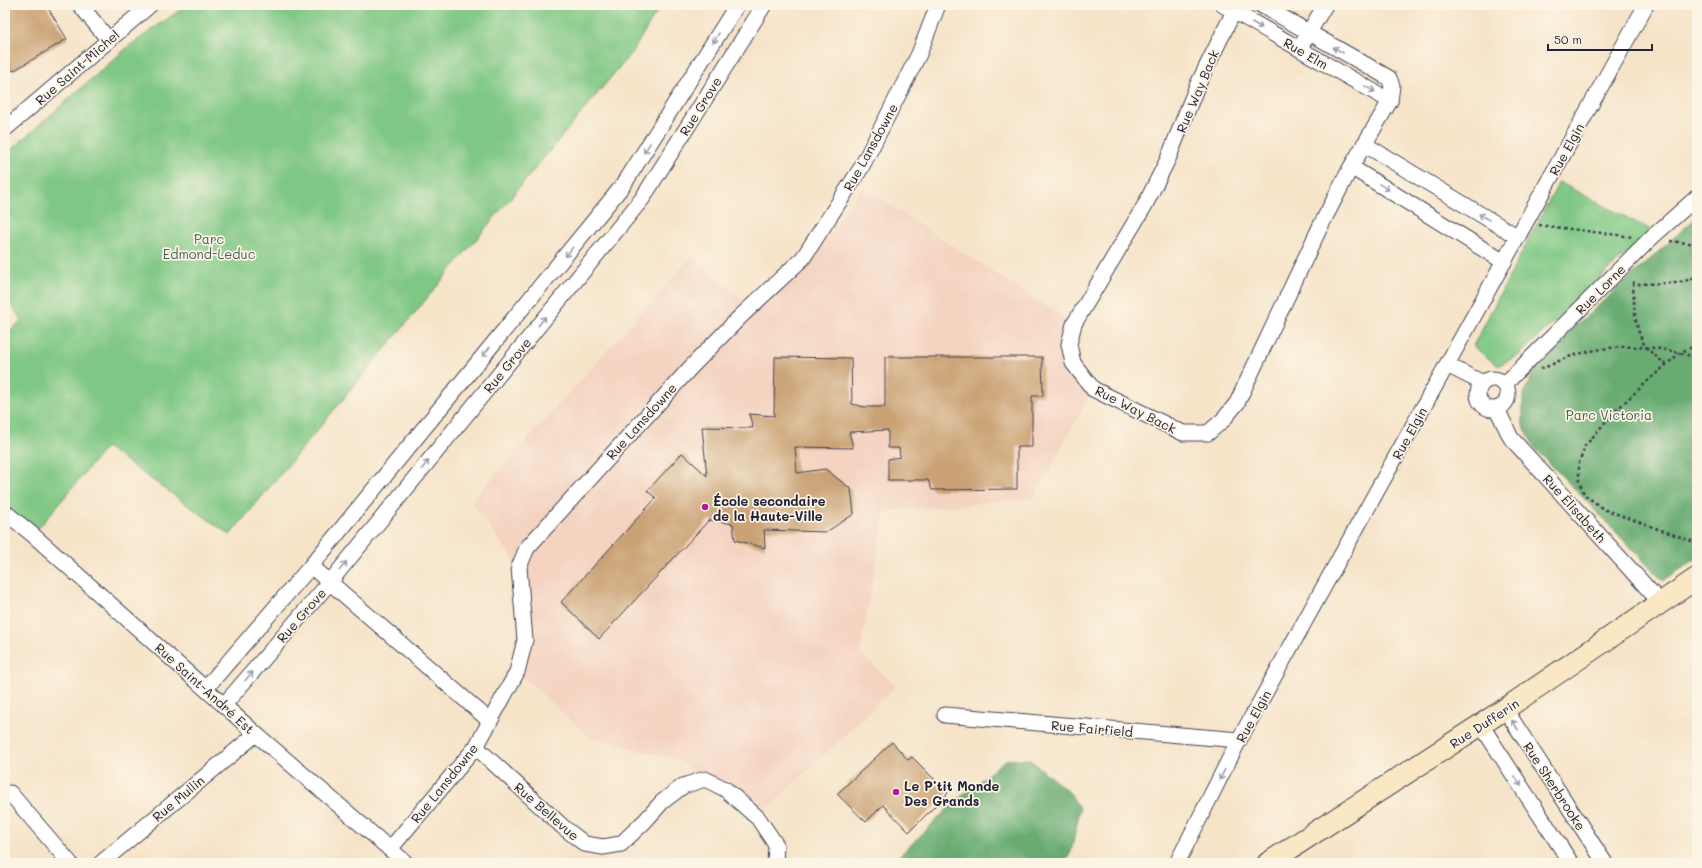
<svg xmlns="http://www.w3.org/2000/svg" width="1702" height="868" font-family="Mali,sans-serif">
<rect width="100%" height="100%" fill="#fcf5e5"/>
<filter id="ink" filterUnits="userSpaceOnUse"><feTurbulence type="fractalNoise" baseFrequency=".025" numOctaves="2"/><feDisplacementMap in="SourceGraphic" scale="8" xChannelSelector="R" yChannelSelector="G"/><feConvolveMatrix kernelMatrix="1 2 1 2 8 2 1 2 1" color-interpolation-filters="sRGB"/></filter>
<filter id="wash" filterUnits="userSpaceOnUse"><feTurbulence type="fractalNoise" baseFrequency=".012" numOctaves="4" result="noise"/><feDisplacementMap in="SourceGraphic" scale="16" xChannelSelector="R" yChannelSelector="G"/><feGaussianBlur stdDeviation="0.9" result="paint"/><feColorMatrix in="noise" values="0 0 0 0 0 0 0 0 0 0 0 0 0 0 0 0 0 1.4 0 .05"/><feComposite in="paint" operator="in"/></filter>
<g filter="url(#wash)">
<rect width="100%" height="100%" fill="#f6e4c9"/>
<polygon fill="#f4d3c1" points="862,187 1074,324 1069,344 1093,389 1034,498 885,512 860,653 896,686 758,818 680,761 589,737 517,672 519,567 471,502 693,255 756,313 813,258"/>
<g fill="#7fc784" stroke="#507460">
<polygon points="187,5 661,5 632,52 230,535 106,447 33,535 5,512 5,334 22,321 5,296 5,155 129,46"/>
<polygon points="1559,182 1651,230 1519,355 1498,366 1473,346"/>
</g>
<g fill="#67ac72" stroke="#446756">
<polygon points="1697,217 1697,558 1663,581 1535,448 1523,426 1523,395 1541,357"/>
<polygon points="1029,759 1070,793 1080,809 1071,852 1065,863 892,863 956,801 1005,760"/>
</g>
<g id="blocks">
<g fill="#caa274">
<polygon points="9,5 46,5 67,39 13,71 5,57 5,8"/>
<polygon points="775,357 851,358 852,404 864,407 885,407 885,357 1042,357 1043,396 1032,396 1032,447 1017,447 1017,489 932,490 928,480 888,480 888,459 900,457 899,448 888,448 888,430 849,432 853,448 795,447 797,473 825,469 851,489 854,514 826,532 764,530 765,548 735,540 733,524 709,520 599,639 561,602 656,498 647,491 682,453 707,476 702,427 753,428 749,414 774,416"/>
<polygon points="892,742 908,760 912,757 948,793 909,832 883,805 866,822 837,794"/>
</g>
</g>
</g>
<g filter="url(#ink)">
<use href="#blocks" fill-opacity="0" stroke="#423f50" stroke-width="1"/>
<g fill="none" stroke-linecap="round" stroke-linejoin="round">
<g stroke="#423f50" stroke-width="17">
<g id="minor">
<polyline points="80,5 108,39"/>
<polyline points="1223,5 1390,101"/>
<polyline points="1237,5 1197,86 1168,159 1145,205 1074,324 1069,344 1073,363 1093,389 1183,433 1208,433 1223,420 1237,403 1320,227 1351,167 1390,101 1392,86 1389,78 1261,5"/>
<polyline points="1304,41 1325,5"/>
<polyline points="5,129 150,5"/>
<polyline points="1364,144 1518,237"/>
<polyline points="1351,167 1504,262"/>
<polyline points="1447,365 1481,382"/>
<circle cx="1493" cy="394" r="15"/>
<polyline points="1505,384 1650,239 1697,197"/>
<polyline points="1497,409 1511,438 1660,602"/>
<polyline points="5,512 33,535 256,734 406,863"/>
<polyline points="311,566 490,721"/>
<polyline points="206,688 311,566 624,184 737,5"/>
<polyline points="224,705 330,582 642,199 764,5"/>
<polyline points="1505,709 1605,863"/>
<polyline points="945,715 1239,740"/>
<polyline points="1481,725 1571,863"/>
<polyline points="476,747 563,827 585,844 603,847 621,844 645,821 662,802 683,786 705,779 725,789 758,818 776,845 775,863"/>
<polyline points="10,793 70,863"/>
<polyline points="390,849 476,747 517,672 525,640 519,567 527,548 692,366 740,317 803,258 861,168 919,54 938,5"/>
<polyline points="101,863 256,734"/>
<polyline points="1177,863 1239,740 1646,5"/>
</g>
</g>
<g stroke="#423f50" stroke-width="23">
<polyline id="secondary" points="1268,863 1505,709 1697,578"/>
</g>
<g stroke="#423f50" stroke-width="2.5" stroke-dasharray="3 3" stroke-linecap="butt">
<polyline points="1539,225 1633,237"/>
<polyline points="1670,241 1697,244"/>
<polyline points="1632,282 1638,284 1675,283 1697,278"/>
<path d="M1633,283c1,20 1,49 14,65 5,6 13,11 19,17"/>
<polyline points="1697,345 1681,352 1651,378 1613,413 1585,446 1579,463 1579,481 1584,494 1603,509 1697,543"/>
<path d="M1541,369c11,-4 22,-11 34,-14 42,-12 80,-11 122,3"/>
</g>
<use href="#minor" stroke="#fff" stroke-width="15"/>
<use href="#secondary" stroke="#fae7c3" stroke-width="21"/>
</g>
<defs><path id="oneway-shaft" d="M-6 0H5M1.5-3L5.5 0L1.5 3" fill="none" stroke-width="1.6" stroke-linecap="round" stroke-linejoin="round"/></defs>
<g stroke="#9c9ca7">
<use href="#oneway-shaft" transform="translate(1257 25) rotate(30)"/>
<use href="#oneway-shaft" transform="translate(716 38) rotate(122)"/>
<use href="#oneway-shaft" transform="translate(1338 50) rotate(-150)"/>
<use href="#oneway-shaft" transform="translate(1370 89) rotate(29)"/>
<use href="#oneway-shaft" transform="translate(647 148) rotate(122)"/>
<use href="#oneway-shaft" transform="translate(1384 187) rotate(31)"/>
<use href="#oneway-shaft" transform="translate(1484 217) rotate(-149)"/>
<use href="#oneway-shaft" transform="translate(569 252) rotate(129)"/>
<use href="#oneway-shaft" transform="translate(542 321) rotate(-51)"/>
<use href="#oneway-shaft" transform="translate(486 352) rotate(129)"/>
<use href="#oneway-shaft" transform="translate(425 465) rotate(-51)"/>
<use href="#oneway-shaft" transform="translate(343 566) rotate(-51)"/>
<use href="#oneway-shaft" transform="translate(249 676) rotate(-49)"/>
<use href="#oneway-shaft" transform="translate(1515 725) rotate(-123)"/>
<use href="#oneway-shaft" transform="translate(1222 775) rotate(117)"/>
<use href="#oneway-shaft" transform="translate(1518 781) rotate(57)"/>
</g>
</g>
<g fill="#b5179e" stroke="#fcf5e5" stroke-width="1.5">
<circle cx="705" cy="507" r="4"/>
<circle cx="896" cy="792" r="4"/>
</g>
<g text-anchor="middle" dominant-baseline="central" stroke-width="3.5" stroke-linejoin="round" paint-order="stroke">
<g font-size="13" fill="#22223b" stroke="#fcf5e5">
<text transform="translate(1306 53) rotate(30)">Rue Elm</text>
<text transform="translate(77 67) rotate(-41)">Rue Saint-Michel</text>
<text transform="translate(1197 91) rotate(-67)">Rue Way Back</text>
<text transform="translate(700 106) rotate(-58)">Rue Grove</text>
<text transform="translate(870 147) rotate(-61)">Rue Lansdowne</text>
<text transform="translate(1566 149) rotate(-61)">Rue Elgin</text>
<text transform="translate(1600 289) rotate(-45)">Rue Lorne</text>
<text transform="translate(507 365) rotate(-51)">Rue Grove</text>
<text transform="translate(1136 409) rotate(27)">Rue Way Back</text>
<text transform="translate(641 421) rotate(-48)">Rue Lansdowne</text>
<text transform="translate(1409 433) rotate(-61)">Rue Elgin</text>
<text transform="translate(1575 508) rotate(48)">Rue Élisabeth</text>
<text transform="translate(301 615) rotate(-49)">Rue Grove</text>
<text transform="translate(205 688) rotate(42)">Rue Saint-André Est</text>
<text transform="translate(1253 716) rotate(-61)">Rue Elgin</text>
<text transform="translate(1484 723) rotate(-33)">Rue Dufferin</text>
<text transform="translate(1092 728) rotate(5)">Rue Fairfield</text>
<text transform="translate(444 783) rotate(-51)">Rue Lansdowne</text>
<text transform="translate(1555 786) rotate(57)">Rue Sherbrooke</text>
<text transform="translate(178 798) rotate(-40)">Rue Mullin</text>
<text transform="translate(547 811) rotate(41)">Rue Bellevue</text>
</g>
<g font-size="13" fill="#435c55" stroke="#fcf5e5">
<text x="209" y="238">Parc<tspan x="209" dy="15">Edmond-Leduc</tspan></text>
<text x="1609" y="414">Parc Victoria</text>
</g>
<g font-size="13" font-weight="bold" fill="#22223b" stroke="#fcf5e5" text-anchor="start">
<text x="713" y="500">École secondaire<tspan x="713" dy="15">de la Haute-Ville</tspan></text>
<text x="904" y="785">Le P’tit Monde<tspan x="904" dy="15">Des Grands</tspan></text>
</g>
</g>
<rect width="1702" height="868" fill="none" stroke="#fcf5e5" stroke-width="20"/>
<path d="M1548 44v6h104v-6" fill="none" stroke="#22223b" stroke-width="2"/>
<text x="1554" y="44" font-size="12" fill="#22223b" stroke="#fcf5e5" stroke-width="3" paint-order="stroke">50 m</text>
</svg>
